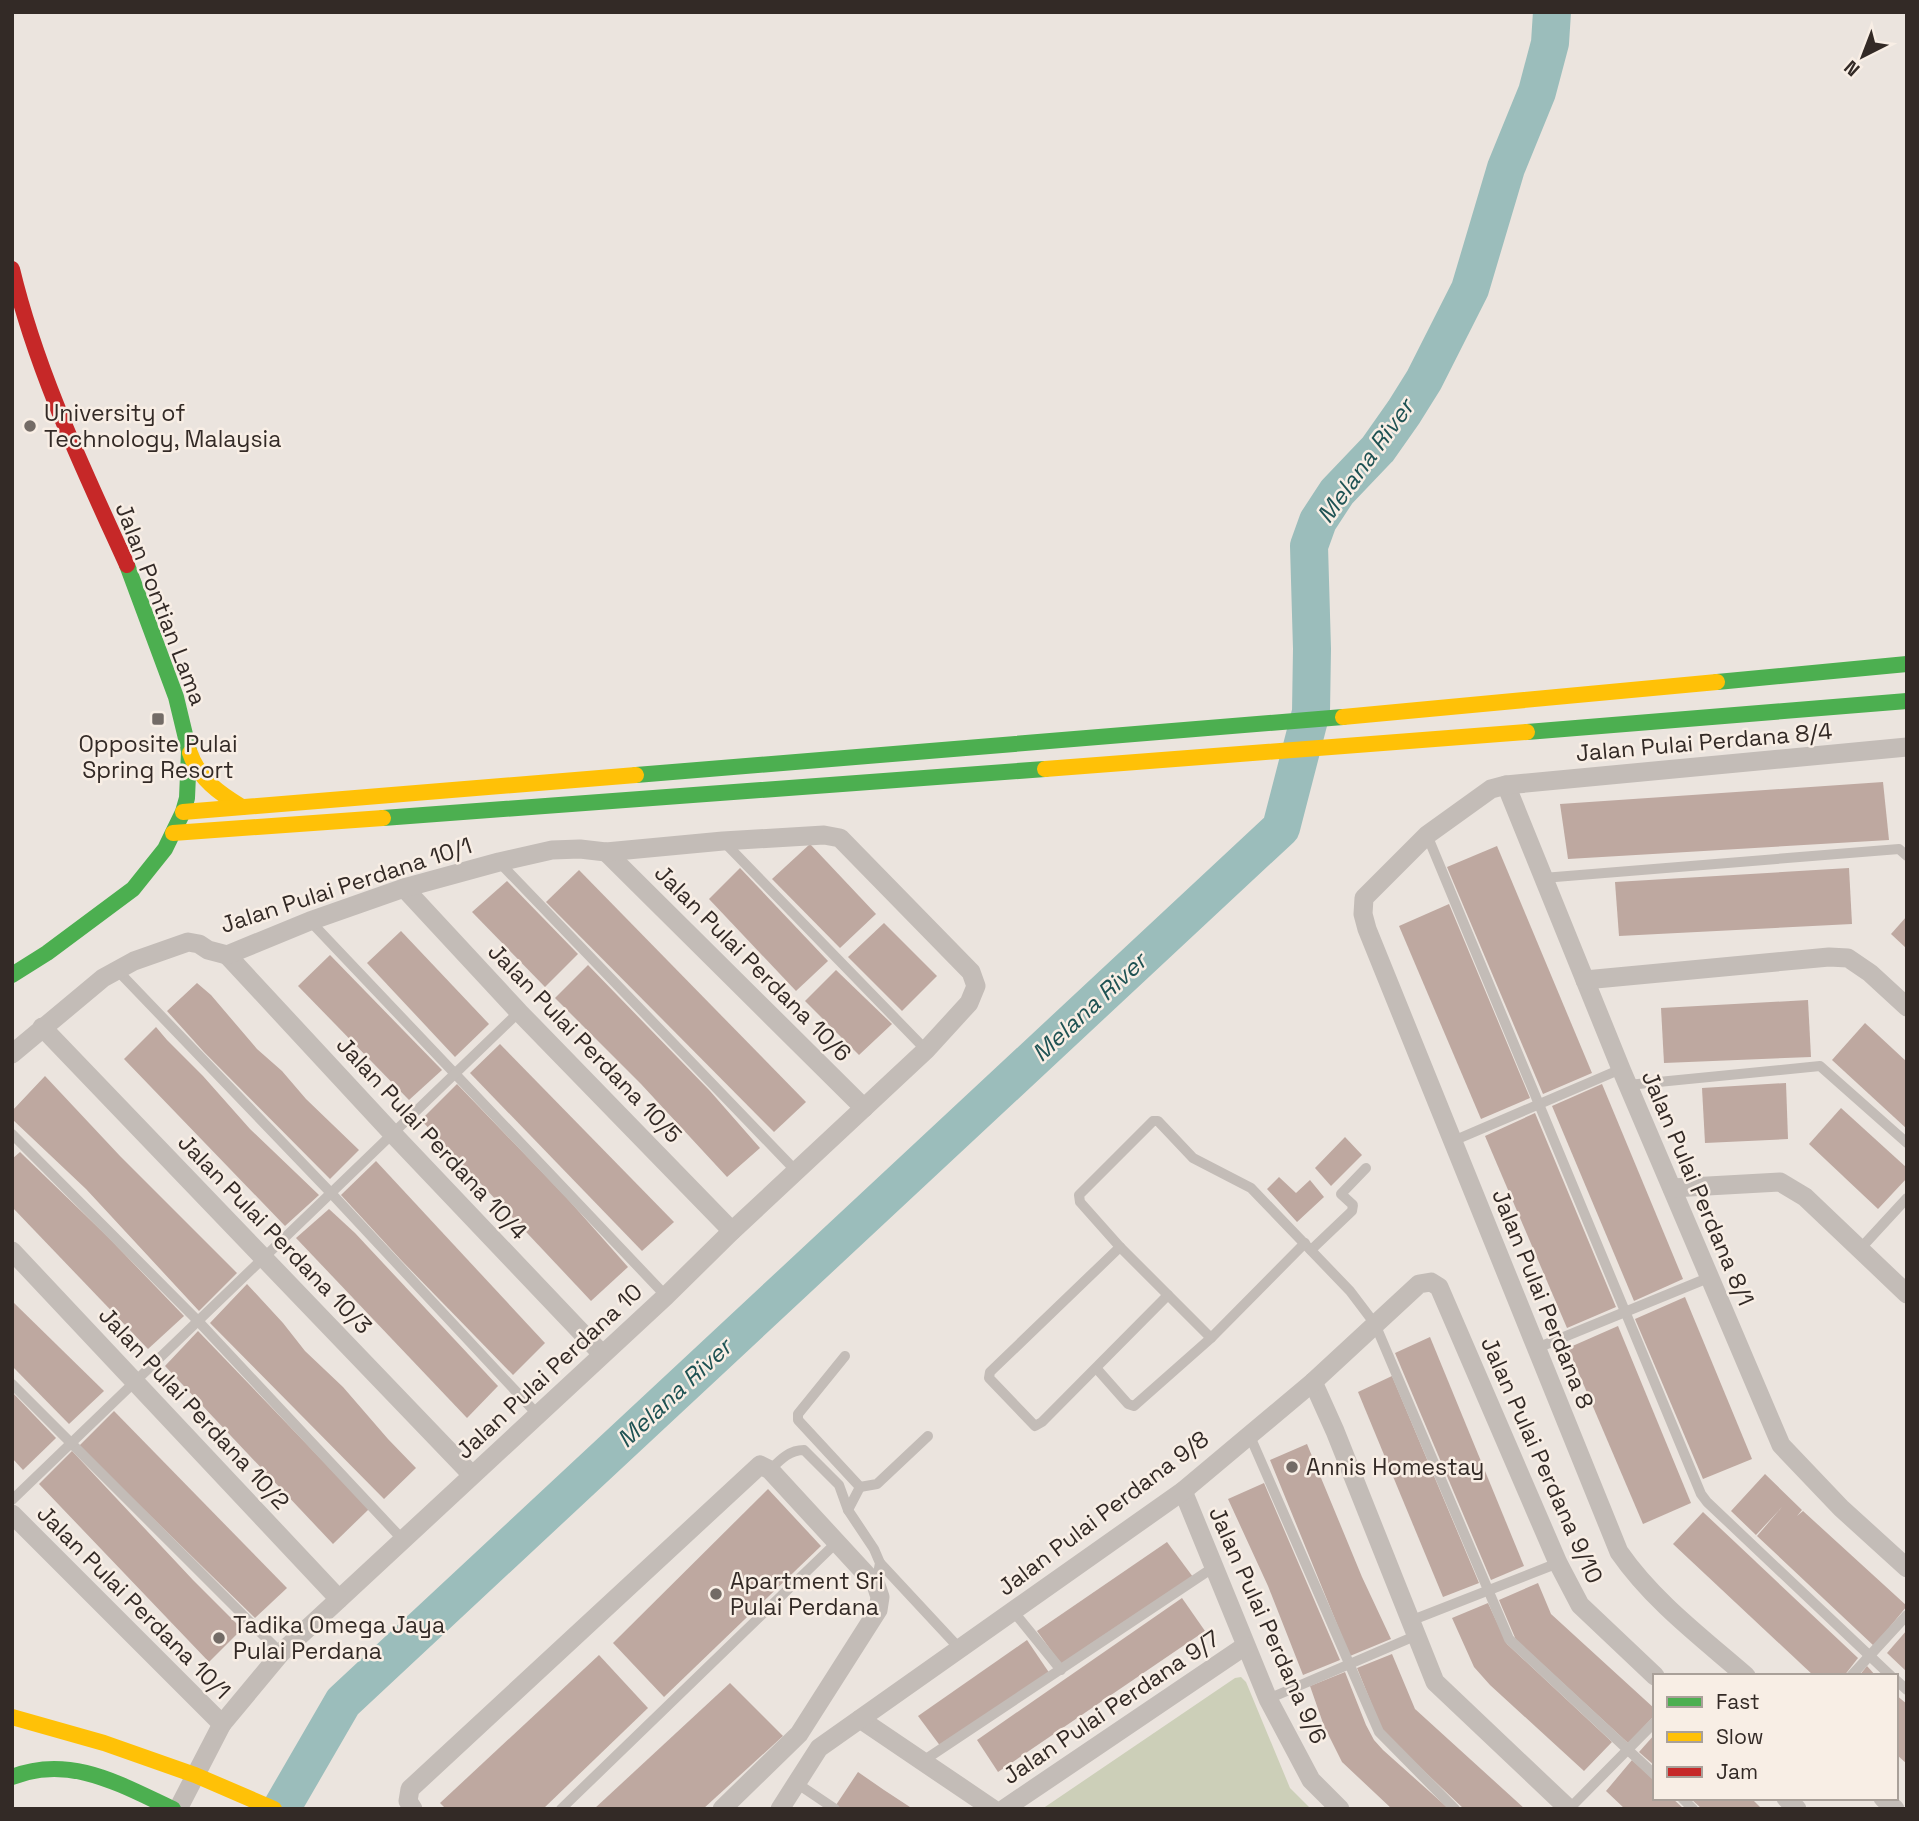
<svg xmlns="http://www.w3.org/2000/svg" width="1919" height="1821" font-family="'Space Grotesk',sans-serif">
<rect width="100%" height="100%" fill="#ebe4de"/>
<polygon fill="#cccfb8" points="1241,1677 1246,1682 1290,1788 1311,1809 1042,1809 1235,1678"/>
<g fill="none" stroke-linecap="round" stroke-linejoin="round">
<polyline stroke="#9bbdbb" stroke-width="38" points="281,1809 343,1702 1281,828 1311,712 1312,649 1309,546 1318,521 1337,492 1378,449 1404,412 1424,380 1470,289 1506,168 1537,92 1550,43 1552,12"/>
</g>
<g fill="#bea8a0">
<polygon points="1883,782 1889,840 1568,859 1560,804"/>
<polygon points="810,844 876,914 840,948 772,879"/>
<polygon points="1497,846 1592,1073 1543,1094 1447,867"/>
<polygon points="740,868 828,961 796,991 709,899"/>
<polygon points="1849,868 1852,924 1619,936 1615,882"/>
<polygon points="579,870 806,1102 774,1132 546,902"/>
<polygon points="507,881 578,954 545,987 472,912"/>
<polygon points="1449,904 1530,1098 1481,1119 1399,926"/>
<polygon points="1907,916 1907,949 1891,934"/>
<polygon points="884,923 937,976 902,1011 848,957"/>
<polygon points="401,931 489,1024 455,1057 367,963"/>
<polygon points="330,955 442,1070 409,1100 298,986"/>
<polygon points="588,965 710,1091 760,1148 727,1177 641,1084 555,998"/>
<polygon points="836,970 892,1024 859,1055 805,1001"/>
<polygon points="197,983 211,995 257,1049 282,1071 306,1099 359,1150 330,1179 204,1052 167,1011"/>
<polygon points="1808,1000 1811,1057 1664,1063 1661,1008"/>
<polygon points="1865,1023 1907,1062 1907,1129 1832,1060"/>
<polygon points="156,1027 167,1040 203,1076 250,1129 319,1195 285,1226 124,1059"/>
<polygon points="500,1044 674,1222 642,1251 470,1073"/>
<polygon points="45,1076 120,1156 237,1273 199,1311 86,1189 12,1119 12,1111"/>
<polygon points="1786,1083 1788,1139 1705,1143 1702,1088"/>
<polygon points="457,1084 566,1197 628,1267 591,1301 421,1120"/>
<polygon points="1602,1084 1683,1279 1634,1301 1552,1106"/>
<polygon points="1841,1108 1907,1168 1907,1178 1878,1209 1809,1144"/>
<polygon points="1535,1113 1616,1307 1567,1328 1485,1136"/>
<polygon points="1345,1137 1362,1155 1331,1186 1315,1168"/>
<polygon points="20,1152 108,1237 184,1316 148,1349 12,1207 12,1159"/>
<polygon points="376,1161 545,1343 513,1375 401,1260 341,1195"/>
<polygon points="1279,1177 1296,1193 1310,1180 1324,1197 1297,1222 1267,1189"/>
<polygon points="329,1209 355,1233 498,1386 467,1418 296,1238"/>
<polygon points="247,1284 283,1323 305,1351 343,1387 388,1439 416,1468 384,1499 210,1323"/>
<polygon points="1685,1297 1752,1459 1703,1479 1635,1319"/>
<polygon points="12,1301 104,1391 69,1424 12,1366"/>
<polygon points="1618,1326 1691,1503 1643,1524 1568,1348"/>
<polygon points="198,1331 369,1509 333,1544 165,1366"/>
<polygon points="1430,1337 1524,1566 1491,1580 1395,1353"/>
<polygon points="1392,1376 1479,1583 1443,1597 1358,1392"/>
<polygon points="12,1392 56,1438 23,1470 12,1458"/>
<polygon points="114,1411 287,1588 255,1618 79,1446"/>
<polygon points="1307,1444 1362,1577 1391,1639 1350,1656 1270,1460"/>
<polygon points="72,1451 193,1580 242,1629 209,1662 39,1484"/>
<polygon points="1765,1474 1802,1510 1797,1516 1803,1511 1907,1606 1874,1646 1757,1536 1782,1507 1756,1535 1731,1511"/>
<polygon points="1264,1483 1340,1660 1303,1675 1268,1586 1228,1499"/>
<polygon points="768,1489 821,1546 664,1697 613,1643"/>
<polygon points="1703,1512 1858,1658 1844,1676 1814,1676 1673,1544"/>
<polygon points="1167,1542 1193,1577 1063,1667 1037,1631"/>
<polygon points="1538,1583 1551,1614 1655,1709 1655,1715 1628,1743 1516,1640 1499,1600"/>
<polygon points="1182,1598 1205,1631 998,1772 977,1740"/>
<polygon points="1488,1603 1507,1644 1612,1742 1584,1771 1490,1685 1474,1667 1452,1618"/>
<polygon points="1907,1630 1907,1672 1887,1653"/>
<polygon points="1027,1640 1050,1674 941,1747 918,1716"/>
<polygon points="1392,1654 1415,1709 1525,1809 1464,1809 1383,1732 1357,1668"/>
<polygon points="599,1655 648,1708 543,1809 446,1809 440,1803"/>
<polygon points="1867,1666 1876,1676 1859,1676"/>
<polygon points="1345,1672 1366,1725 1374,1740 1383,1750 1449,1809 1392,1809 1342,1762 1324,1726 1310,1686"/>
<polygon points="730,1683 783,1736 703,1809 594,1809"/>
<polygon points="1896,1695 1907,1704 1907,1764 1896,1754"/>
<polygon points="1655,1734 1655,1766 1639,1752"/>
<polygon points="1632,1760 1655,1781 1655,1798 1672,1798 1684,1809 1625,1809 1606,1791"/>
<polygon points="858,1772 884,1790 913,1809 842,1809 836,1805"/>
<polygon points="1690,1798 1751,1798 1762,1809 1702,1809"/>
</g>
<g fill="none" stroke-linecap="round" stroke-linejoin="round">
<g stroke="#c3bcb7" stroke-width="10">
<polyline points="1427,835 1701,1494 1707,1502 1891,1676"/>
<polyline points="724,842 926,1050"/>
<polyline points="499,862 796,1171"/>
<polyline points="1543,878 1899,849 1907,856"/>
<polyline points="310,921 666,1296"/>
<polyline points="117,970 331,1193 538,1415"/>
<polyline points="1628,1085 1820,1066 1907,1143"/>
<polyline points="12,1134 198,1321 403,1540"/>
<polyline points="1453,1141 1621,1069"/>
<polyline points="1120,1247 990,1372 989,1378 1035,1426 1042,1422 1168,1295"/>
<polyline points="1860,1249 1907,1198"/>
<polyline points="1311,1250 1352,1211 1353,1205 1341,1194 1366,1168"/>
<polyline points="1211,1338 1120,1247 1080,1202 1079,1195 1153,1121 1158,1121 1193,1158 1251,1188 1350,1291 1375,1324 1509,1639 1655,1775"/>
<polyline points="1537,1348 1708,1278"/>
<polyline points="845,1356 798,1414 798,1420 860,1487 848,1510"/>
<polyline points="1097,1369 1128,1404 1134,1406 1211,1338 1305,1243"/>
<polyline points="12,1384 281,1653"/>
<polyline points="1249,1434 1379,1732 1455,1809"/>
<path d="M770,1470c10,-10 19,-20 34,-20l35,35 9,25 26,39 6,14 -4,22"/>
<polyline points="860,1487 877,1484 928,1436"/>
<polyline points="12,1500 519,1012"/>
<polyline points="880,1563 960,1649"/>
<polyline points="1013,1611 1061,1670"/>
<polyline points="1410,1621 1558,1563"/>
<polyline points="1851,1676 1907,1615"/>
<polyline points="1896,1680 1907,1690"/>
<polyline points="1268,1699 1415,1636"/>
<polyline points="923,1761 1214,1567"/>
<polyline points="795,1782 835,1809"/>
<polyline points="1682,1798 1693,1809"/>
<polyline points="561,1809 837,1542"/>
<polyline points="1569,1809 1655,1722"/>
</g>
<g stroke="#c3bcb7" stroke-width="19">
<polyline points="1506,785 1621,1069 1781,1445 1841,1508 1907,1568"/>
<polyline points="606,852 864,1108"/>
<polyline points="404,888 519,1012 732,1231"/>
<polyline points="227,955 392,1133 602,1354"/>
<polyline points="1585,980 1829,957 1848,958 1870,973 1907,1007"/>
<polyline points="42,1027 472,1475"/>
<polyline points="12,1054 103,978 134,961 188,942 199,944 208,950 227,955 310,921 404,888 499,862 552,850 580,849 606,852 723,841 824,835 840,838 971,972 976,986 969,1003 926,1050 732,1231 666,1296 281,1653 222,1724 178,1809"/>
<polyline points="1672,1188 1780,1182 1805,1197 1907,1294"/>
<polyline points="12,1251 339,1599"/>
<polyline points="1313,1382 1335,1431 1435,1682 1569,1809"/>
<polyline points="1183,1491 1268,1699 1311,1780 1340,1809"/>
<polyline points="12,1514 222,1724"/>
<path d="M1746,1676c-45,-39 -93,-75 -127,-124l-252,-623 -4,-15 1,-16 63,-63 64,-46 15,-4 401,-38"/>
<polyline points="860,1719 993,1809"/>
<polyline points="1786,1798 1797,1809"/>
<polyline points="1883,1798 1895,1809"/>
<polyline points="413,1809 408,1801 410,1789 760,1465 770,1470 876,1585 880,1597 878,1610 799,1734 722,1809"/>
<polyline points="780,1809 819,1748 1183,1491 1313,1382 1419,1284 1431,1282 1439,1287 1558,1563 1580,1605 1655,1676"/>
<polyline points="1004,1809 1245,1646"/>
</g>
<g stroke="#4caf50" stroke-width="16">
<polyline points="1717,682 1907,664"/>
<polyline points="1527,732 1907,701"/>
<polyline points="636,775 1343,717"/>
<polyline points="383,818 1045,769"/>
<polyline points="12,975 47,953 133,889 165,849 183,812 187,798 189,751 176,697 127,565"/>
<path d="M12,1777c58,-23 109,8 161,32"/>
</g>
<g stroke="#ffc107" stroke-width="16">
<polyline points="1343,717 1717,682"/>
<path d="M190,753c9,26 29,40 52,54"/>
<polyline points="1045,769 1527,732"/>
<polyline points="183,812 636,775"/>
<polyline points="173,833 383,818"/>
<polyline points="12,1717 104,1743 195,1775 274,1809"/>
</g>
<path stroke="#c62828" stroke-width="16" d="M12,269c25,104 71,199 115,296"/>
</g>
<g fill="#736b66" stroke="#f8eee5" stroke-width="2.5">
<circle cx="30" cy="426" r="7"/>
<rect x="151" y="712" width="14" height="14" rx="3.5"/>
<circle cx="1292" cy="1467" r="7"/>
<circle cx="716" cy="1594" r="7"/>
<circle cx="219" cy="1638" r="7"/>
</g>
<g text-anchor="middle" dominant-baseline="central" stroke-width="5" stroke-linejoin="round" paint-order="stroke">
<g font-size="23" fill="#332a26" stroke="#f8eee5" text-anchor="start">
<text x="44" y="413">University of<tspan x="44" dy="26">Technology, Malaysia</tspan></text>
<text x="158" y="744" text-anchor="middle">Opposite Pulai<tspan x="158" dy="26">Spring Resort</tspan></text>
<text x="1306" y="1467">Annis Homestay</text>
<text x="730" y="1581">Apartment Sri<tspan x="730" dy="26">Pulai Perdana</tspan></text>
<text x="233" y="1625">Tadika Omega Jaya<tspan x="233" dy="26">Pulai Perdana</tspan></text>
</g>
<g font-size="23" fill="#332a26" stroke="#f8eee5">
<text transform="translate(161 604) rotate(69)">Jalan Pontian Lama</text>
<text transform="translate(1704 742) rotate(-5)">Jalan Pulai Perdana 8/4</text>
<text transform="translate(346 885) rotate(-18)">Jalan Pulai Perdana 10/1</text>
<text transform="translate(753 963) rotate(45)">Jalan Pulai Perdana 10/6</text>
<text transform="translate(585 1043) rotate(46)">Jalan Pulai Perdana 10/5</text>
<text transform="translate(432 1138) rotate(47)">Jalan Pulai Perdana 10/4</text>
<text transform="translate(1698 1188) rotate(67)">Jalan Pulai Perdana 8/1</text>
<text transform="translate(275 1234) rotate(46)">Jalan Pulai Perdana 10/3</text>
<text transform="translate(1543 1299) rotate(68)">Jalan Pulai Perdana 8</text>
<text transform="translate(549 1371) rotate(-43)">Jalan Pulai Perdana 10</text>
<text transform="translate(194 1408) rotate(47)">Jalan Pulai Perdana 10/2</text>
<text transform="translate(1542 1460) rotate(66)">Jalan Pulai Perdana 9/10</text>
<text transform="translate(1103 1513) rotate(-37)">Jalan Pulai Perdana 9/8</text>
<text transform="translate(134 1602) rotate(45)">Jalan Pulai Perdana 10/1</text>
<text transform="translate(1268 1625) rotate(66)">Jalan Pulai Perdana 9/6</text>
<text transform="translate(1111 1707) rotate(-34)">Jalan Pulai Perdana 9/7</text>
</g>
<g font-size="24" font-style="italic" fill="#1e5253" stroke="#f8eee5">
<text transform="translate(1365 461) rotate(-54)">Melana River</text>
<text transform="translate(1089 1007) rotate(-43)">Melana River</text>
<text transform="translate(674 1393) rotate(-43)">Melana River</text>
</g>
</g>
<rect width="1919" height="1821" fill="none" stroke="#332a26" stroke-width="28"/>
<rect x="1653" y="1674" width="245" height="126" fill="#f8eee5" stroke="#a9a099" stroke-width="2"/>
<rect x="1667" y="1697" width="35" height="10" fill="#4caf50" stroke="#a9a099" stroke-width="2"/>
<text x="1716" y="1709" font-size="21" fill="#332a26">Fast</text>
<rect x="1667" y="1732" width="35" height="10" fill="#ffc107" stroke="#a9a099" stroke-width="2"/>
<text x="1716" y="1744" font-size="21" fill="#332a26">Slow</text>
<rect x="1667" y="1767" width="35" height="10" fill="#c62828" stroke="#a9a099" stroke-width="2"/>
<text x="1716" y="1779" font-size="21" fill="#332a26">Jam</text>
<g transform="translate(1863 56) rotate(222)" stroke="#f8eee5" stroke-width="5" paint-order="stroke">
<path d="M0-5L12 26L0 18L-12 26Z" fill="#332a26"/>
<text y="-10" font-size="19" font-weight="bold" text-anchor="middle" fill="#332a26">N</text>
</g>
</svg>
